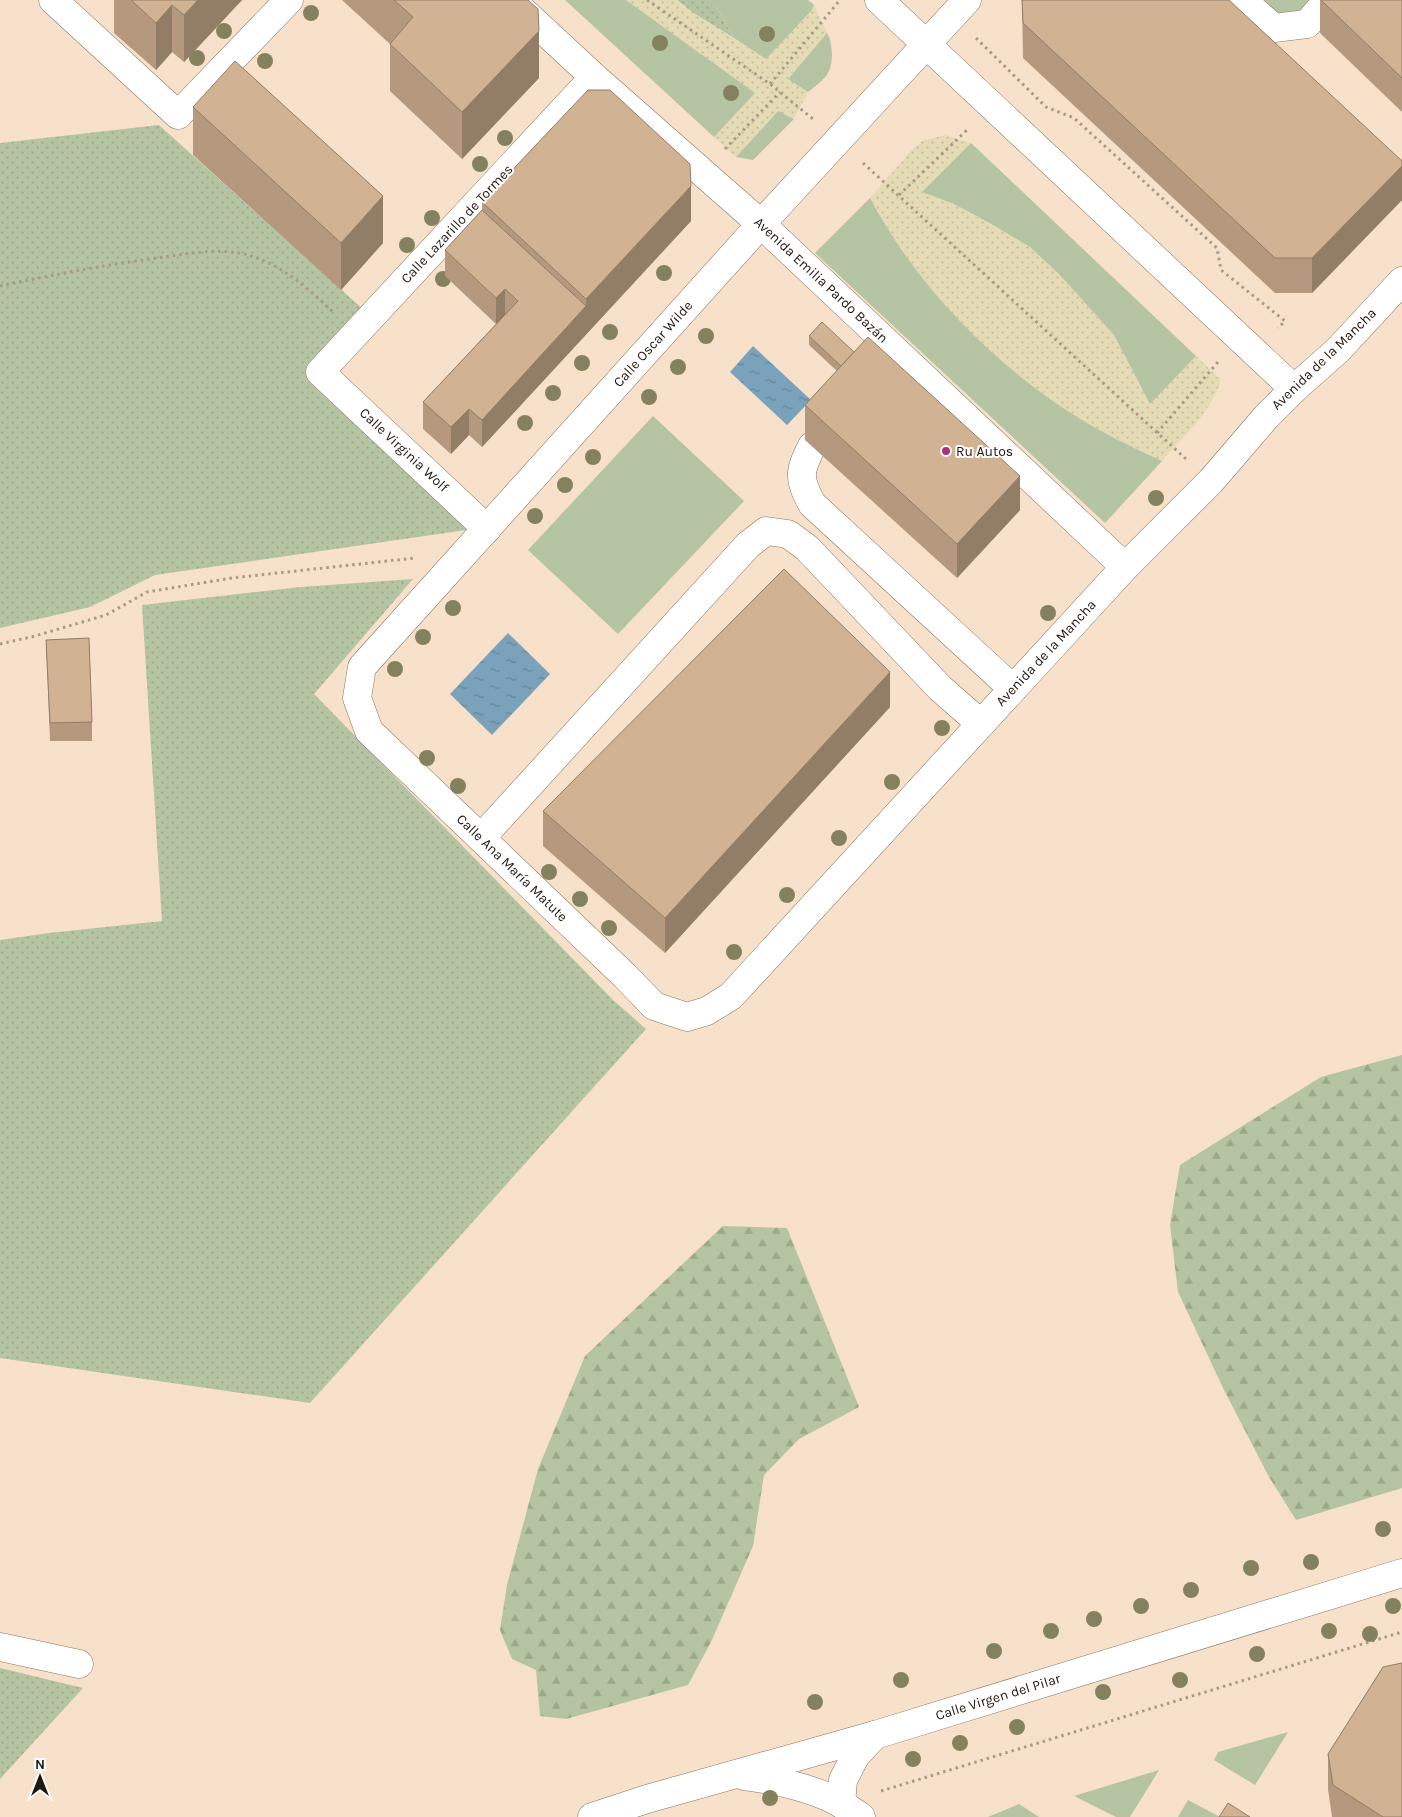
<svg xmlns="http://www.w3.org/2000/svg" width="1402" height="1817" font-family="Karla,sans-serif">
<defs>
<pattern id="grass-dots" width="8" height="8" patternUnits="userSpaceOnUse" patternTransform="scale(1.25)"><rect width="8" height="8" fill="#b5c4a2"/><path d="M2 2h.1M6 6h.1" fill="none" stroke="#9ba88a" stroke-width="1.8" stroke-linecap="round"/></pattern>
<pattern id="forest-firs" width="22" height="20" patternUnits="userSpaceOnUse" patternTransform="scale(1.25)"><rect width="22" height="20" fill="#b5c4a2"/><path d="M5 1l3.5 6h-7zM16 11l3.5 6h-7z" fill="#9ba88a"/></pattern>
<pattern id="sand-dots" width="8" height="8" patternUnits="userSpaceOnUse" patternTransform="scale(1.25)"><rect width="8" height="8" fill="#e5dcb6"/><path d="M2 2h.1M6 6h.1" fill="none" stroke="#c4bc9b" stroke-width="1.8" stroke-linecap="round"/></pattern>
<pattern id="water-ripples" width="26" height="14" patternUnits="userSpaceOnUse" patternTransform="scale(1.25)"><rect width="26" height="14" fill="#7aa3bb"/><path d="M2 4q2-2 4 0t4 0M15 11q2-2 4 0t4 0" fill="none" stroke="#648497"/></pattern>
</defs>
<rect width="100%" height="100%" fill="#f7e1ca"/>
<g fill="url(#grass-dots)">
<polygon points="677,0 710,0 720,13 734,38 695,14"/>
<polygon points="159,125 366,312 311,372 473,529 155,575 90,607 0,628 0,143"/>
<polygon points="413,579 314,694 613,1000 646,1029 310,1403 0,1358 0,940 49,933 162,921 142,605 301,587"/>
<polygon points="0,1668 83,1688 0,1779"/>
</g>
<g fill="url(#forest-firs)">
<polygon points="1402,1055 1402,1488 1296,1520 1269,1477 1224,1390 1178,1292 1170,1225 1180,1165 1321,1077"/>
<polygon points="723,1226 787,1228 859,1407 799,1439 764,1475 753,1546 711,1642 688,1685 566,1719 540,1716 536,1670 512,1659 500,1630 507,1585 538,1469 585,1356"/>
</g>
<g fill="url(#sand-dots)">
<polygon points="626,0 677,0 695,14 766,59 814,5 827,33 788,78 808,92 794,119 777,111 736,157 714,137 754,93"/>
<path d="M945,135l26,8 -49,49 32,12 76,43 29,27 55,61 36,68 46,-47 25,24c-10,32 -37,56 -59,81 -30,-14 -60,-28 -88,-46 -84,-54 -157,-129 -204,-217l40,-46 12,-11z"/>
</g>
<g fill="#b5c4a2">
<polygon points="565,0 626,0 755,93 714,137"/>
<polygon points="710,0 808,0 814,5 811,11 766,59 734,38 720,13"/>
<polygon points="1259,0 1317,0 1297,16 1283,17"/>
<path d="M827,33c4,7 4,12 5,20 0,22 -8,26 -24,39l-20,-13z"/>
<polygon points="778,111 794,119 753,160 736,157"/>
<polygon points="971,143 1196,356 1150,404 1114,335 1059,274 1030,247 991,224 954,204 922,192"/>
<path d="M870,198c47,88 120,163 204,217 28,18 58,32 88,46l-57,62 -290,-270z"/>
<polygon points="653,416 744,501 618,634 528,550"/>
<polygon points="1288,1732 1255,1785 1214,1760 1218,1752"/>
<polygon points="1159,1770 1130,1817 1116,1817 1074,1796"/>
<polygon points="1188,1800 1220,1817 1178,1817"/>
<polygon points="1019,1804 1039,1817 988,1817"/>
</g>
<g fill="url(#water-ripples)">
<polygon points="753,346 811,400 787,425 730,372"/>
<polygon points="508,633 550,674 492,735 450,694"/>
</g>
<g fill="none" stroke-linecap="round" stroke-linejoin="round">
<g stroke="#887360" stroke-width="29">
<g id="minor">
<polyline points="53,0 178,115 289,0"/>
<polyline points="511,0 594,77 761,224 1125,567"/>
<polyline points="879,0 1294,389"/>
<polyline points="967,0 761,224 362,667 357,698 369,731 624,975 654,1006 687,1017 707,1011 731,996 1125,567 1211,481 1266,417 1294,389 1338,350 1402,281"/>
<polyline points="1242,0 1274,28 1307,24 1328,0"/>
<path d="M812,446c-13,26 -14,32 0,58l201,185"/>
<polyline points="487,529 320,372 594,77"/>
<polyline points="481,838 748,545 766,531 788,534 807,548 940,688 981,724"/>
<polyline points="0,1647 79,1664"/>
<path d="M744,1776c32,4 69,12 98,28 6,4 13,9 19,13"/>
<polyline points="841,1804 843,1780 856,1755 875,1735"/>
<polyline points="592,1817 647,1799 875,1735 1402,1573"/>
</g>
</g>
<g stroke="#aa9987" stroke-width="3" stroke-dasharray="2.5 4" stroke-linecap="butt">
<polyline points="647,0 770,84 813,119"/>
<polyline points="976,38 1046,107 1074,118 1217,248 1221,270 1285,321 1278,328"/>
<polyline points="770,84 840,0"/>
<polyline points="725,149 780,92"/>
<polyline points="863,163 1186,459"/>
<polyline points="899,195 968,129"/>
<path d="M0,286c52,-11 104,-21 157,-28 30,-4 62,-11 91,-3 34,10 60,33 85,57"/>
<polyline points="1157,433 1218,362"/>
<polyline points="0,644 35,636 106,615 147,592 232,578 415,558"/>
<polyline points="881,1791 1402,1632"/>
</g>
<use href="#minor" stroke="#fff" stroke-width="28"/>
</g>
<g fill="#84825e">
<circle cx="311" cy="13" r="8"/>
<circle cx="224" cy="31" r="8"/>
<circle cx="767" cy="34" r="8"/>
<circle cx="660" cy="43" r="8"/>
<circle cx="197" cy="58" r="8"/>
<circle cx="265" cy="61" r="8"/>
<circle cx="731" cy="93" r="8"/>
<circle cx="505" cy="138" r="8"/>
<circle cx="480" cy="164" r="8"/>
<circle cx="432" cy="218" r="8"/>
<circle cx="407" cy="245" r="8"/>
<circle cx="664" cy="273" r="8"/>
<circle cx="443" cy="279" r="8"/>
<circle cx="610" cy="332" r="8"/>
<circle cx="706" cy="336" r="8"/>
<circle cx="582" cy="363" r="8"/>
<circle cx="678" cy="367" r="8"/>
<circle cx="553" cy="393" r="8"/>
<circle cx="649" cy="397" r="8"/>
<circle cx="525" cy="423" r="8"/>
<circle cx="593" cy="457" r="8"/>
<circle cx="565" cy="485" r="8"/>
<circle cx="1156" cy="498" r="8"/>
<circle cx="535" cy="516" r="8"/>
<circle cx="453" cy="608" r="8"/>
<circle cx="1048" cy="613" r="8"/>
<circle cx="423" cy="637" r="8"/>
<circle cx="395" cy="669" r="8"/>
<circle cx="942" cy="728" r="8"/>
<circle cx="427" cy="758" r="8"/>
<circle cx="892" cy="782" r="8"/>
<circle cx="458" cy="786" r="8"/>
<circle cx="839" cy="838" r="8"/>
<circle cx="549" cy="872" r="8"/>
<circle cx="787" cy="895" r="8"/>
<circle cx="580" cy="899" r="8"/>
<circle cx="609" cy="928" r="8"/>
<circle cx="734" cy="952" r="8"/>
<circle cx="1383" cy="1529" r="8"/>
<circle cx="1311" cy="1562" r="8"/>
<circle cx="1251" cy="1568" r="8"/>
<circle cx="1191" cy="1590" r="8"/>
<circle cx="1141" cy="1606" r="8"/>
<circle cx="1393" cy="1606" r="8"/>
<circle cx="1094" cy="1619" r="8"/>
<circle cx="1051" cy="1631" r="8"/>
<circle cx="1329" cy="1631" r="8"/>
<circle cx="1370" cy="1634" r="8"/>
<circle cx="994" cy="1651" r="8"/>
<circle cx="1257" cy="1654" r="8"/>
<circle cx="901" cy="1680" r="8"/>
<circle cx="1180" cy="1680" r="8"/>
<circle cx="1103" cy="1692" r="8"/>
<circle cx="815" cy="1702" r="8"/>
<circle cx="1017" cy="1727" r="8"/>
<circle cx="960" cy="1743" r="8"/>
<circle cx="913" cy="1759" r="8"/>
<circle cx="770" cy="1798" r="8"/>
</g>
<g fill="#b4997e">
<polygon points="114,0 242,0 184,62 172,52 156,70 114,33"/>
<polygon points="342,0 528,0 539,78 462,159 390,91 390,44"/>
<polygon points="1022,0 1402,161 1402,200 1312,293 1275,293 1023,58"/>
<polygon points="1320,0 1402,0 1402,112 1320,33"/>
<polygon points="193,107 383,243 341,290 193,155"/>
<polygon points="482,202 691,221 482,447 469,435 451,454 423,429 423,402 496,324 445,276 445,250 482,210"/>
<polygon points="809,336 1020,510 957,578 805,440 805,405 837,371 809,345"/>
<polygon points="46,640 92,722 92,741 50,741"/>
<polygon points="890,707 665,953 543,846 543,811"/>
<polygon points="1328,1754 1402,1817 1332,1817 1328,1789"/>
</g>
<g fill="#927d66">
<polygon points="198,0 242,0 184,62 184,15"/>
<polygon points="172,5 172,52 156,70 156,23"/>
<polygon points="539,31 539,78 462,159 462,112"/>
<polygon points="1402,166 1402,200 1312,293 1312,258"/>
<polygon points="691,186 691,221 482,447 482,420 586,306 586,299"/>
<polygon points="383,196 383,243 341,290 341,243"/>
<polygon points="505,289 505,316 496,325 496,298"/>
<polygon points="469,409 469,435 451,454 451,427"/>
<polygon points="1020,476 1020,510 957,578 957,544"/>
<polygon points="890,672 890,707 665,953 665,918"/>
</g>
<g fill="#d1b292" stroke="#927d66">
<polygon points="131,0 198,0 184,15 172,5 156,23"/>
<polygon points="394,0 528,0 538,9 539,31 462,112 390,44 413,17"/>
<polygon points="1022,0 1229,0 1402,161 1402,166 1312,258 1275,258 1023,23"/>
<polygon points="1321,0 1402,0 1402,78"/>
<polygon points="235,61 383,196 341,243 193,107"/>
<polygon points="588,90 610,90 690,164 691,186 586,299 482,202"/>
<polygon points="482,210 586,306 482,420 469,409 451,427 423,402 518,301 505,289 496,298 445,250"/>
<polygon points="822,322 854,352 841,366 809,336"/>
<polygon points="868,337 1020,476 957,544 805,405"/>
<polygon points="784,569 890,672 665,918 543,811"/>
<polygon points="89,638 92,722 50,723 46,640"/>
<polygon points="1402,1663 1402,1817 1383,1817 1333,1785 1328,1754 1383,1667"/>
<polygon points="1228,1803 1250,1817 1219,1817"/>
</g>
<circle fill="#b1307c" stroke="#fff" stroke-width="2" cx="946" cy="451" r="5"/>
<g text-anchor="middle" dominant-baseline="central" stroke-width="4" stroke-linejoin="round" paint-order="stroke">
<g font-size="14" fill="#201810" stroke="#fff">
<text transform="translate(457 224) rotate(-47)">Calle Lazarillo de Tormes</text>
<text transform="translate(821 280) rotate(43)">Avenida Emilia Pardo Bazán</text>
<text transform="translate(653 344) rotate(-48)">Calle Oscar Wilde</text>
<text transform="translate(1324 359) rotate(-44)">Avenida de la Mancha</text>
<text transform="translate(404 450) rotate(43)">Calle Virginia Wolf</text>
<text transform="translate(1046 653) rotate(-47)">Avenida de la Mancha</text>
<text transform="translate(512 868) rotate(44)">Calle Ana María Matute</text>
<text transform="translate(998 1697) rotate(-17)">Calle Virgen del Pilar</text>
</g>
<g font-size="14" fill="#201810" stroke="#fff" text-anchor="start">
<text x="956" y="451">Ru Autos</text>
</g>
</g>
<g transform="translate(40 1777)" stroke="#ffffff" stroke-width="4" paint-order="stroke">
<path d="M0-4L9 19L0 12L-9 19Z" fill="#201810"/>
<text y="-8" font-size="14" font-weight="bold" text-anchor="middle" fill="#201810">N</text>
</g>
</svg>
